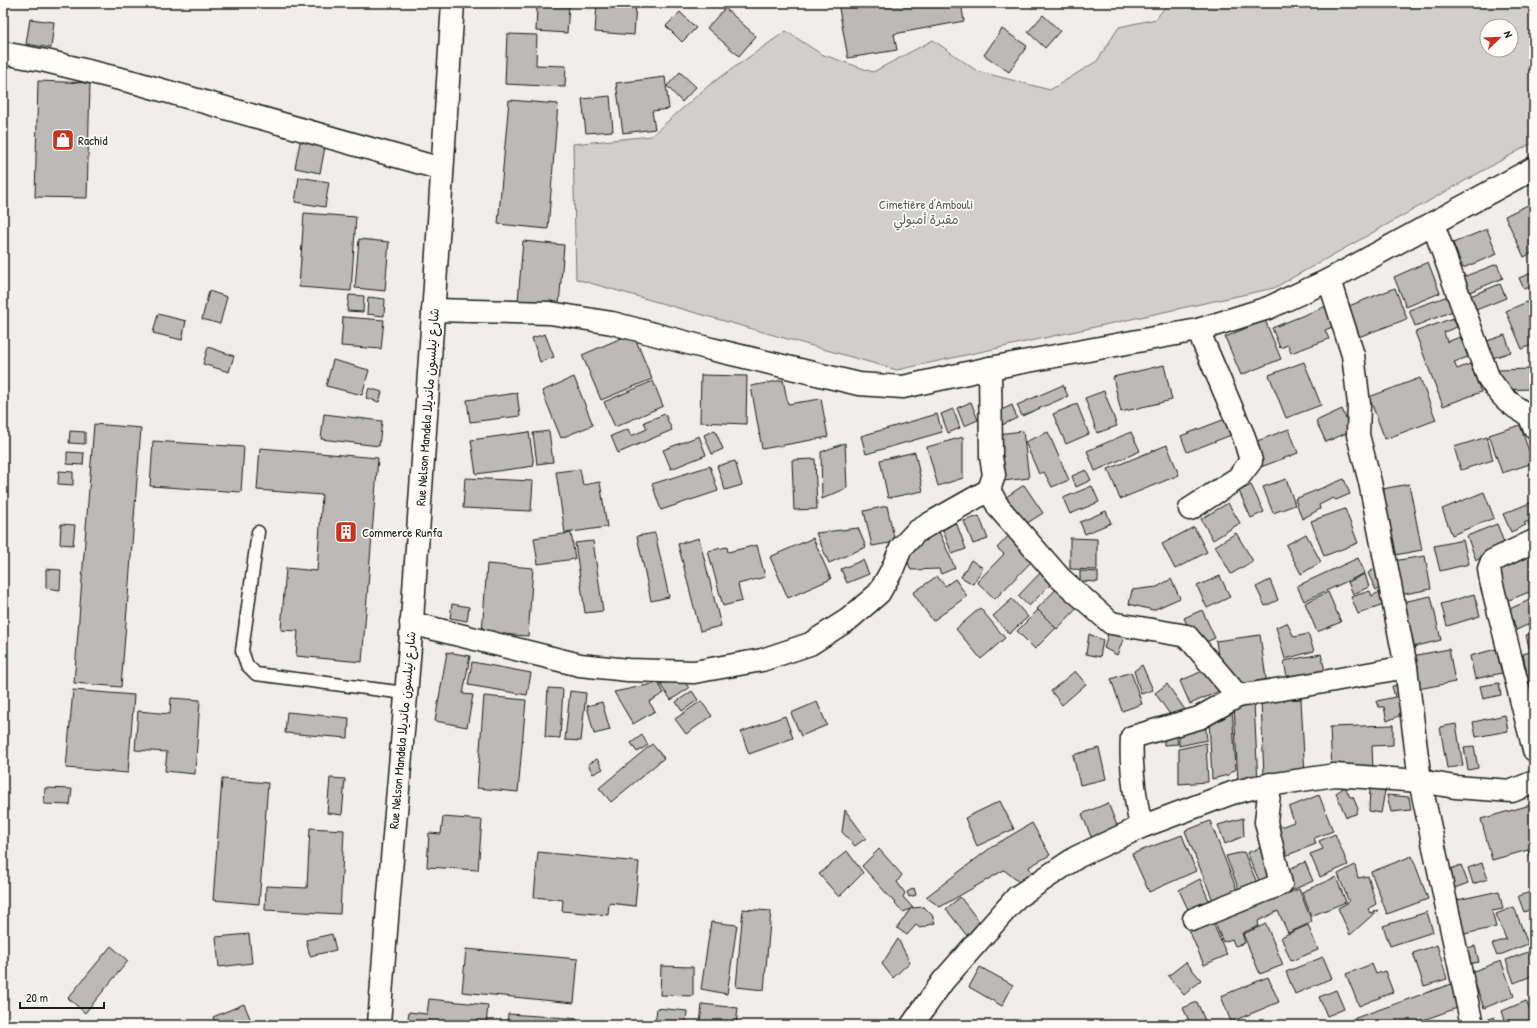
<svg xmlns="http://www.w3.org/2000/svg" width="1537" height="1028" font-family="'Patrick Hand','Playpen Sans Arabic',sans-serif">
<rect width="100%" height="100%" fill="#f0eeea"/>
<filter id="ink" filterUnits="userSpaceOnUse"><feTurbulence type="fractalNoise" baseFrequency=".025" numOctaves="2"/><feDisplacementMap in="SourceGraphic" scale="8" xChannelSelector="R" yChannelSelector="G"/><feConvolveMatrix kernelMatrix="1 2 1 2 8 2 1 2 1" color-interpolation-filters="sRGB"/></filter>
<g filter="url(#ink)">
<path fill="#d0cfcc" stroke="#767674" fill-rule="evenodd" d="M1168,3h366v139l-260,146 -377,82 -321,-91 -3,-135 78,-8 57,-50 78,-55 35,23 52,18 60,-32 44,31 73,19 47,-29 22,-34 37,-8zM1487,26h24v24h-24z"/>
<g fill="#bbbab6" stroke="#1c1c1c">
<polygon points="597,3 636,3 634,35 595,32"/>
<polygon points="838,3 961,3 964,21 894,34 897,50 848,58"/>
<polygon points="537,4 569,6 567,33 536,31"/>
<polygon points="725,8 756,36 739,56 707,28"/>
<polygon points="680,12 696,28 682,42 666,26"/>
<polygon points="1043,15 1060,31 1045,48 1028,32"/>
<polygon points="30,19 54,22 51,48 26,44"/>
<polygon points="1002,29 1027,46 1009,72 984,55"/>
<polygon points="507,34 537,35 536,65 566,66 565,87 505,84"/>
<polygon points="680,72 696,87 682,102 667,86"/>
<polygon points="665,77 669,109 652,111 655,129 623,133 616,83"/>
<polygon points="38,81 90,83 87,198 35,197"/>
<polygon points="610,96 613,131 586,133 582,99"/>
<polygon points="509,100 558,104 548,229 498,224"/>
<polygon points="301,137 326,142 320,173 295,168"/>
<polygon points="299,177 329,182 325,207 295,202"/>
<polygon points="1534,202 1534,252 1524,257 1505,216"/>
<polygon points="304,213 356,217 351,291 299,287"/>
<polygon points="1487,229 1497,254 1463,268 1453,243"/>
<polygon points="359,239 389,242 385,291 355,288"/>
<polygon points="523,241 564,245 559,305 518,301"/>
<polygon points="1428,262 1440,293 1406,307 1394,277"/>
<polygon points="1497,264 1503,278 1470,292 1463,277"/>
<polygon points="1534,272 1534,286 1524,289 1519,278"/>
<polygon points="1500,284 1506,298 1476,310 1470,296"/>
<polygon points="1395,288 1407,319 1353,339 1341,309"/>
<polygon points="209,291 227,297 220,324 202,319"/>
<polygon points="349,295 364,296 363,312 347,311"/>
<polygon points="1448,296 1453,311 1415,326 1409,310"/>
<polygon points="368,297 385,299 384,316 367,314"/>
<polygon points="1527,302 1534,317 1534,344 1522,349 1506,311"/>
<polygon points="1329,305 1337,325 1325,330 1329,339 1291,353 1288,345 1280,348 1272,328"/>
<polygon points="158,314 186,321 182,340 153,333"/>
<polygon points="343,317 384,320 381,349 341,346"/>
<polygon points="1453,318 1457,327 1444,332 1447,342 1460,337 1468,357 1454,362 1457,369 1470,364 1481,392 1443,406 1415,332"/>
<polygon points="1265,320 1281,359 1241,375 1225,337"/>
<polygon points="633,333 652,379 601,400 582,355"/>
<polygon points="545,334 554,357 540,362 532,338"/>
<polygon points="1505,335 1511,352 1487,360 1481,343"/>
<polygon points="208,347 234,356 229,372 203,364"/>
<polygon points="333,360 369,370 362,395 326,386"/>
<polygon points="1304,362 1321,405 1286,418 1269,375"/>
<polygon points="1164,365 1172,400 1121,412 1113,377"/>
<polygon points="1531,369 1532,389 1499,390 1498,370"/>
<polygon points="701,375 747,376 746,424 700,422"/>
<polygon points="574,377 593,425 561,438 542,391"/>
<polygon points="1420,378 1436,420 1385,439 1369,397"/>
<polygon points="783,380 788,404 821,399 828,437 762,449 751,386"/>
<polygon points="653,381 663,406 615,427 604,402"/>
<polygon points="1063,385 1068,396 1022,416 1017,405"/>
<polygon points="369,388 382,392 379,402 366,398"/>
<polygon points="1104,391 1117,426 1097,433 1085,398"/>
<polygon points="517,393 520,416 470,422 467,400"/>
<polygon points="971,402 978,420 964,426 957,408"/>
<polygon points="1077,404 1089,434 1066,444 1053,414"/>
<polygon points="1012,405 1017,418 1000,426 995,413"/>
<polygon points="953,409 960,428 948,433 941,414"/>
<polygon points="1342,409 1351,431 1326,442 1316,421"/>
<polygon points="324,414 382,421 379,446 321,439"/>
<polygon points="665,414 672,430 618,453 611,436 628,429 631,436 647,429 644,422"/>
<polygon points="937,414 942,432 866,454 861,436"/>
<polygon points="1228,418 1234,434 1187,452 1181,436"/>
<polygon points="94,424 141,428 121,687 74,683"/>
<polygon points="1520,425 1533,463 1502,473 1489,435"/>
<polygon points="1289,429 1298,453 1258,468 1249,444"/>
<polygon points="715,430 723,449 712,454 704,435"/>
<polygon points="70,431 85,432 85,444 69,443"/>
<polygon points="549,431 553,462 537,464 533,433"/>
<polygon points="1023,431 1029,478 1003,481 998,434"/>
<polygon points="529,432 534,466 476,474 471,440"/>
<polygon points="1048,432 1069,480 1052,487 1044,472 1039,474 1025,442"/>
<polygon points="1131,432 1140,451 1095,471 1087,451"/>
<polygon points="699,436 706,455 671,469 663,450"/>
<polygon points="963,437 963,478 938,486 927,447"/>
<polygon points="1487,437 1493,460 1461,470 1454,447"/>
<polygon points="153,441 244,447 241,492 150,486"/>
<polygon points="845,443 847,488 822,499 821,452"/>
<polygon points="1167,445 1179,475 1120,499 1108,469"/>
<polygon points="260,448 378,458 362,662 296,656 298,631 281,630 286,568 317,571 322,495 257,490"/>
<polygon points="67,452 84,453 83,465 67,464"/>
<polygon points="915,452 923,491 888,498 880,460"/>
<polygon points="815,459 817,509 794,510 792,460"/>
<polygon points="735,461 742,485 725,490 717,466"/>
<polygon points="710,466 718,491 661,510 652,484"/>
<polygon points="580,469 583,485 600,482 607,527 565,533 556,472"/>
<polygon points="1086,470 1091,480 1076,487 1072,476"/>
<polygon points="59,471 73,472 73,485 58,484"/>
<polygon points="465,478 533,481 531,511 463,508"/>
<polygon points="1286,479 1295,505 1273,513 1263,487"/>
<polygon points="1344,479 1350,494 1336,500 1333,498 1319,505 1320,509 1302,519 1295,499"/>
<polygon points="1409,484 1422,550 1390,556 1377,490"/>
<polygon points="1024,485 1043,513 1021,527 1003,499"/>
<polygon points="1251,485 1264,512 1251,518 1239,491"/>
<polygon points="1092,486 1099,502 1070,514 1063,498"/>
<polygon points="1484,492 1494,518 1452,535 1442,509"/>
<polygon points="1228,503 1240,523 1213,540 1201,519"/>
<polygon points="1530,503 1534,512 1534,519 1524,523 1526,525 1511,532 1503,514"/>
<polygon points="887,506 895,542 872,546 864,511"/>
<polygon points="1345,509 1358,543 1324,556 1311,521"/>
<polygon points="1106,511 1111,523 1085,534 1080,522"/>
<polygon points="979,516 988,539 973,544 964,521"/>
<polygon points="1534,520 1534,533 1532,533 1528,523"/>
<polygon points="956,522 966,549 952,554 942,528"/>
<polygon points="61,524 75,525 73,545 60,544"/>
<polygon points="1497,524 1506,548 1476,560 1467,536"/>
<polygon points="937,527 955,568 941,574 939,569 911,570 907,560 925,537"/>
<polygon points="1194,527 1207,552 1175,569 1162,544"/>
<polygon points="858,528 866,547 829,563 816,533"/>
<polygon points="571,533 575,559 538,564 534,538"/>
<polygon points="655,533 669,597 651,601 637,536"/>
<polygon points="1236,533 1253,561 1231,574 1215,546"/>
<polygon points="1010,534 1035,558 995,599 977,582 1004,554 997,548"/>
<polygon points="1306,534 1321,562 1301,574 1286,545"/>
<polygon points="699,538 721,626 700,631 678,544"/>
<polygon points="813,538 831,579 788,598 770,557"/>
<polygon points="1070,538 1097,539 1097,570 1070,569"/>
<polygon points="1463,540 1469,564 1440,571 1434,546"/>
<polygon points="593,541 603,611 585,613 575,543"/>
<polygon points="757,545 765,577 738,584 742,601 723,606 708,551 727,547 728,552"/>
<polygon points="1534,552 1534,590 1504,602 1490,569"/>
<polygon points="1425,556 1431,589 1399,595 1393,561"/>
<polygon points="1358,558 1365,573 1304,601 1297,586"/>
<polygon points="863,560 869,574 847,583 841,569"/>
<polygon points="971,560 983,568 973,584 961,577"/>
<polygon points="487,564 533,568 528,636 482,633"/>
<polygon points="1377,567 1385,587 1376,590 1368,573"/>
<polygon points="1045,568 1056,579 1029,606 1018,596"/>
<polygon points="46,569 61,570 60,590 46,588"/>
<polygon points="1080,571 1098,572 1098,582 1080,581"/>
<polygon points="1365,574 1369,587 1353,594 1348,582"/>
<polygon points="937,576 945,586 955,579 967,596 933,621 913,593"/>
<polygon points="1220,576 1230,597 1207,608 1197,586"/>
<polygon points="1171,579 1180,598 1153,610 1129,604 1132,590 1157,587"/>
<polygon points="1270,580 1278,600 1265,606 1256,587"/>
<polygon points="1061,584 1081,604 1057,629 1037,609"/>
<polygon points="1383,590 1389,603 1358,614 1351,597 1370,591 1372,596"/>
<polygon points="1328,592 1341,622 1317,632 1305,603"/>
<polygon points="1474,594 1480,616 1447,626 1441,604"/>
<polygon points="1431,596 1441,640 1409,648 1398,603"/>
<polygon points="1534,598 1534,622 1514,631 1505,611"/>
<polygon points="1012,599 1028,617 1009,634 993,616"/>
<polygon points="452,604 469,607 467,621 450,618"/>
<polygon points="980,608 1005,638 981,659 956,629"/>
<polygon points="1038,610 1056,628 1035,649 1017,631"/>
<polygon points="1202,610 1215,638 1197,646 1184,618"/>
<polygon points="1287,623 1294,637 1308,634 1314,651 1285,659 1276,627"/>
<polygon points="1109,630 1125,635 1117,655 1104,648"/>
<polygon points="1534,633 1534,674 1527,675 1523,654 1530,652 1526,635"/>
<polygon points="1089,634 1103,640 1100,657 1086,654"/>
<polygon points="1260,635 1267,686 1244,689 1220,670 1216,641"/>
<polygon points="1449,649 1455,682 1418,689 1412,656"/>
<polygon points="1496,649 1502,673 1475,679 1470,656"/>
<polygon points="447,652 470,656 463,694 473,695 467,727 435,721"/>
<polygon points="1321,654 1326,675 1288,683 1284,661"/>
<polygon points="472,662 531,673 527,695 468,685"/>
<polygon points="1142,665 1153,690 1141,694 1134,671"/>
<polygon points="1212,667 1222,690 1190,704 1180,681"/>
<polygon points="1075,671 1086,684 1062,705 1051,691"/>
<polygon points="1131,672 1142,704 1122,711 1111,679"/>
<polygon points="681,677 689,688 671,700 660,684"/>
<polygon points="658,683 664,693 649,702 655,711 633,724 614,692"/>
<polygon points="1499,683 1501,695 1483,699 1480,686"/>
<polygon points="1167,684 1188,714 1176,723 1155,693"/>
<polygon points="1401,685 1403,707 1400,709 1399,716 1387,721 1384,707 1379,707 1377,701 1395,697 1392,686"/>
<polygon points="548,688 563,689 560,738 545,737"/>
<polygon points="73,690 134,695 128,773 66,768"/>
<polygon points="570,691 586,693 581,741 565,740"/>
<polygon points="692,691 698,700 682,711 676,702"/>
<polygon points="484,696 526,700 518,792 477,788"/>
<polygon points="171,698 200,700 195,774 165,771 167,752 135,750 138,711 170,714"/>
<polygon points="1301,699 1305,777 1264,778 1261,701"/>
<polygon points="701,701 712,716 686,734 675,719"/>
<polygon points="602,702 610,730 594,734 587,706"/>
<polygon points="817,702 827,725 801,736 791,713"/>
<polygon points="1254,703 1258,783 1238,784 1234,704"/>
<polygon points="1232,708 1236,769 1228,775 1212,779 1209,719"/>
<polygon points="287,712 349,718 348,738 285,733"/>
<polygon points="1505,715 1508,731 1476,737 1473,722"/>
<polygon points="785,716 793,738 749,754 741,732"/>
<polygon points="1205,719 1207,740 1179,746 1179,727"/>
<polygon points="1456,724 1463,766 1447,768 1440,727"/>
<polygon points="1393,725 1393,745 1372,746 1373,771 1332,772 1330,727"/>
<polygon points="1175,729 1178,744 1164,745 1164,732"/>
<polygon points="642,735 648,745 637,752 631,743"/>
<polygon points="1206,743 1208,782 1179,784 1179,749"/>
<polygon points="652,744 664,758 611,802 599,788"/>
<polygon points="1474,746 1478,768 1468,770 1464,747"/>
<polygon points="1099,748 1106,779 1080,785 1073,755"/>
<polygon points="597,759 603,769 593,774 588,764"/>
<polygon points="330,778 345,779 342,815 327,813"/>
<polygon points="222,779 268,783 259,904 213,900"/>
<polygon points="1345,787 1350,797 1353,797 1358,809 1356,814 1346,817 1336,793"/>
<polygon points="1370,787 1385,791 1381,813 1369,811"/>
<polygon points="45,788 72,789 70,805 44,804"/>
<polygon points="1319,795 1333,831 1314,838 1316,844 1285,856 1275,829 1294,822 1289,807"/>
<polygon points="1387,795 1409,797 1411,810 1391,812"/>
<polygon points="1000,801 1014,829 977,846 965,818"/>
<polygon points="1108,803 1118,828 1092,839 1082,814"/>
<polygon points="1534,804 1534,868 1528,850 1492,860 1481,819"/>
<polygon points="845,810 866,838 855,846 842,832"/>
<polygon points="443,817 482,820 478,870 427,867 429,833 441,834"/>
<polygon points="1243,818 1244,836 1225,844 1218,825"/>
<polygon points="1210,821 1238,893 1214,903 1185,831"/>
<polygon points="1032,823 1050,855 1029,867 1035,879 1024,886 1004,870 940,907 926,897 993,846"/>
<polygon points="310,828 344,830 340,914 265,910 266,886 307,888"/>
<polygon points="1335,834 1348,865 1320,877 1310,854 1323,849 1319,841"/>
<polygon points="1182,835 1196,871 1149,892 1132,854"/>
<polygon points="1264,846 1278,878 1261,885 1247,853"/>
<polygon points="879,849 902,875 897,882 905,893 903,897 913,908 903,912 862,866"/>
<polygon points="847,851 863,873 839,897 819,874"/>
<polygon points="538,852 639,862 635,906 609,903 608,915 562,911 563,900 534,897"/>
<polygon points="1244,852 1260,890 1241,895 1226,856"/>
<polygon points="1412,856 1428,899 1387,914 1371,872"/>
<polygon points="1305,862 1313,881 1290,891 1282,872"/>
<polygon points="1482,863 1488,879 1473,884 1468,868"/>
<polygon points="1355,865 1358,878 1368,876 1376,904 1368,909 1370,913 1378,910 1350,935 1338,908 1349,902 1338,874"/>
<polygon points="1461,865 1468,883 1449,890 1442,872"/>
<polygon points="1336,877 1346,902 1311,916 1302,892"/>
<polygon points="1200,879 1211,906 1190,914 1179,890"/>
<polygon points="1286,885 1289,893 1299,889 1312,922 1288,933 1278,911 1258,921 1259,926 1242,933 1245,943 1235,946 1232,939 1223,942 1212,916"/>
<polygon points="914,888 916,895 909,897 907,892"/>
<polygon points="1499,891 1503,909 1492,911 1496,927 1460,935 1453,901"/>
<polygon points="1534,891 1534,924 1529,910 1524,912 1518,896"/>
<polygon points="960,897 982,925 968,937 946,909"/>
<polygon points="924,907 932,915 935,923 920,928 916,925 907,935 897,928 911,908"/>
<polygon points="1514,907 1528,944 1497,956 1492,944 1506,939 1496,914"/>
<polygon points="743,909 771,911 764,990 736,987"/>
<polygon points="1427,912 1433,932 1390,946 1383,926"/>
<polygon points="1212,921 1227,955 1204,965 1189,930"/>
<polygon points="711,922 737,925 727,994 701,989"/>
<polygon points="1266,924 1283,965 1260,974 1243,934"/>
<polygon points="1308,925 1318,950 1291,961 1281,937"/>
<polygon points="249,934 252,963 219,967 216,937"/>
<polygon points="332,934 336,950 310,956 306,940"/>
<polygon points="898,939 910,962 893,978 882,964"/>
<polygon points="1437,945 1447,979 1424,986 1413,953"/>
<polygon points="111,946 128,961 85,1013 68,998"/>
<polygon points="1475,946 1479,962 1466,964 1462,949"/>
<polygon points="466,949 578,959 574,1003 462,992"/>
<polygon points="1534,950 1534,975 1514,983 1506,960"/>
<polygon points="1323,957 1332,978 1295,994 1286,972"/>
<polygon points="1501,961 1514,996 1484,1008 1471,972"/>
<polygon points="1186,962 1201,980 1184,995 1168,976"/>
<polygon points="1372,964 1376,974 1385,971 1393,992 1359,1006 1346,974"/>
<polygon points="661,966 693,967 693,996 660,995"/>
<polygon points="980,967 1013,985 1002,1006 969,987"/>
<polygon points="1268,977 1279,1002 1231,1022 1221,996"/>
<polygon points="1451,984 1460,1007 1409,1025 1336,1025"/>
<polygon points="1336,990 1344,1009 1327,1016 1319,997"/>
<polygon points="429,999 488,1005 486,1025 407,1025 409,1012 427,1014"/>
<polygon points="1526,1001 1534,1021 1534,1025 1507,1025 1502,1011"/>
<polygon points="1197,1002 1207,1025 1191,1025 1183,1008"/>
<polygon points="244,1004 253,1025 216,1025 213,1017"/>
<polygon points="702,1004 738,1008 736,1025 700,1025"/>
<polygon points="657,1008 687,1011 686,1025 655,1025"/>
<polygon points="508,1014 582,1019 581,1025 507,1025"/>
<polygon points="1494,1017 1497,1025 1480,1025 1479,1023"/>
</g>
<g fill="none" stroke-linecap="round" stroke-linejoin="round">
<g stroke="#1c1c1c" stroke-width="15">
<polyline id="lane" points="258,532 242,651 247,665 256,674 405,693"/>
</g>
<g stroke="#1c1c1c" stroke-width="25">
<g id="street">
<polyline points="3,53 46,61 137,83 442,169"/>
<path d="M1433,224l55,153c11,17 22,29 41,38l5,12"/>
<polyline points="1329,280 1353,355 1359,404 1358,435 1370,482 1406,667 1420,781 1472,1025"/>
<polyline points="433,310 550,313 612,323 711,349 859,384 903,387 990,368 1198,330 1268,308 1329,280 1534,168"/>
<polyline points="990,368 991,457 994,475 989,490 999,508 1060,578 1111,623 1187,636 1238,696 1307,685 1406,667"/>
<polyline points="1190,509 1238,478 1251,461 1244,437 1198,330"/>
<polyline points="1534,541 1492,561 1489,569 1491,581 1534,750"/>
<polyline points="411,623 580,665 628,670 694,672 762,660 810,644 849,619 879,593 892,570 901,548 916,532 936,520 989,490"/>
<path d="M1141,827c-6,-29 -11,-60 -9,-90l67,-19 39,-22"/>
<polyline points="1194,919 1281,884 1266,822 1270,784"/>
<polyline points="912,1025 943,981 1017,897 1077,857 1141,827 1232,793 1256,787 1335,775 1420,781 1455,787 1512,791 1534,782"/>
</g>
</g>
<g stroke="#1c1c1c" stroke-width="25">
<path id="primary" d="M379,1025c9,-135 23,-270 33,-405 15,-206 28,-411 41,-617"/>
</g>
<use href="#lane" stroke="#fdfcf7" stroke-width="12"/>
<use href="#street" stroke="#fdfcf7" stroke-width="22"/>
<use href="#primary" stroke="#fdfcf7" stroke-width="22"/>
</g>
</g>
<defs>
<g id="shop-square" transform="scale(1.15)"><rect x="-9" y="-9" width="18" height="18" rx="4" fill="#c8321e" stroke="#fdfcf7"/><path d="M-5-2.5h2.3a2.7 3.5 0 0 1 5.4 0H5L5.5 6h-11ZM-1.5-2.5h3a1.5 2.3 0 0 0-3 0Z" fill="#fff"/></g>
<g id="building-square" transform="scale(1.15)"><rect x="-9" y="-9" width="18" height="18" rx="4" fill="#c8321e" stroke="#fdfcf7"/><path d="M-4-6H4V6H1V3H-1V6H-4ZM-2.5-4.3h1.7v1.8h-1.7ZM.8-4.3h1.7v1.8H.8ZM-2.5-1h1.7V.8h-1.7ZM.8-1h1.7V.8H.8Z" fill="#fff"/></g>
</defs>
<g fill-rule="evenodd">
<use href="#shop-square" x="63" y="140"/>
<use href="#building-square" x="346" y="532"/>
</g>
<g text-anchor="middle" dominant-baseline="central" stroke-width="3.5" stroke-linejoin="round" paint-order="stroke">
<g font-size="13" fill="#1c1c1c" stroke="#fdfcf7" text-anchor="start">
<text x="78" y="140">Rachid</text>
<text x="362" y="532">Commerce Runfa</text>
</g>
<g font-size="13" fill="#5b5b5a" stroke="#fdfcf7">
<text x="926" y="204">Cimetière d'Ambouli<tspan x="926" dy="15">مقبرة أمبولي</tspan></text>
</g>
<g font-size="13" fill="#1c1c1c" stroke="#fdfcf7">
<text transform="translate(427 407) rotate(-86)">Rue Nelson Mandela شارع نيلسون مانديلا</text>
<text transform="translate(402 730) rotate(-85)">Rue Nelson Mandela شارع نيلسون مانديلا</text>
</g>
</g>
<rect width="1537" height="1028" fill="none" stroke="#fdfcf7" stroke-width="16"/>
<rect x="8" y="8" width="1521" height="1012" fill="none" stroke="#1c1c1c" stroke-width="1.5" filter="url(#ink)"/>
<g transform="translate(1499 38) rotate(67)"><circle r="19" fill="#fdfcf7" stroke="#a3a29f"/>
<path d="M0-3L7 15L0 10L-7 15Z" fill="#c8321e"/>
<text y="-6" font-size="11" font-weight="bold" text-anchor="middle" fill="#1c1c1c">N</text>
</g>
<path d="M20 1002v6h84v-6" fill="none" stroke="#1c1c1c" stroke-width="2"/>
<text x="26" y="1002" font-size="12" fill="#1c1c1c" stroke="#fdfcf7" stroke-width="3" paint-order="stroke">20 m</text>
</svg>
